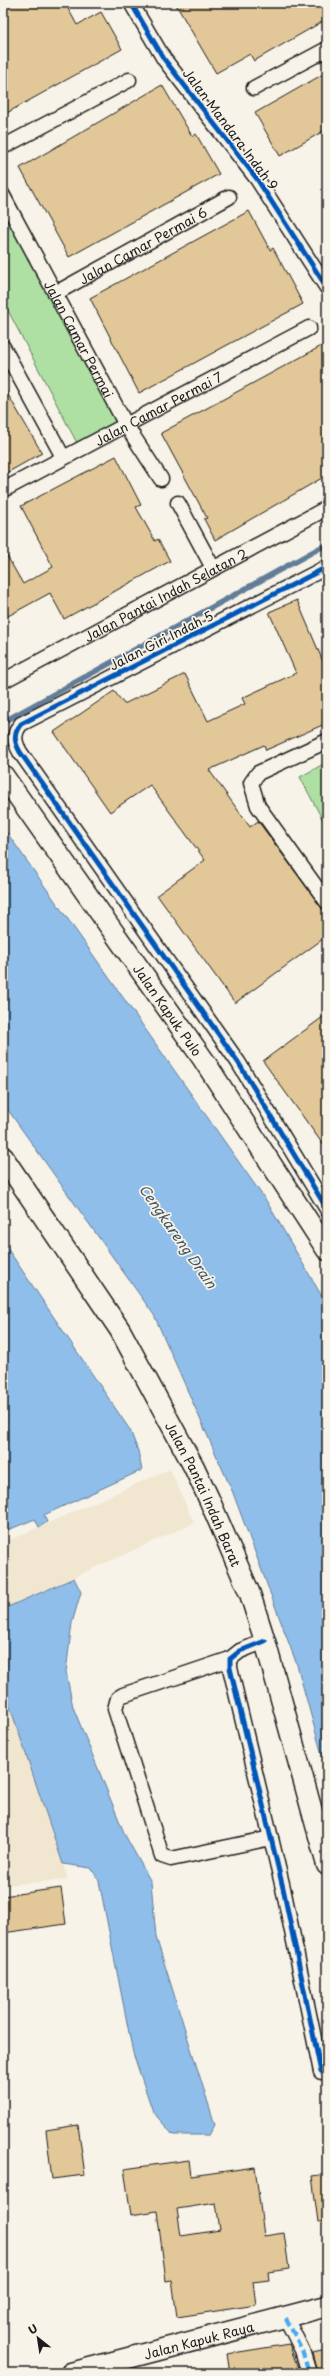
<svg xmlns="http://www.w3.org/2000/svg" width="330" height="2376" font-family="'Playpen Sans',sans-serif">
<rect width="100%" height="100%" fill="#f7f3e8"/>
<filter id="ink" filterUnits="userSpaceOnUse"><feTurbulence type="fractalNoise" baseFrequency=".025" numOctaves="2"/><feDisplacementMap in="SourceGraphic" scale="8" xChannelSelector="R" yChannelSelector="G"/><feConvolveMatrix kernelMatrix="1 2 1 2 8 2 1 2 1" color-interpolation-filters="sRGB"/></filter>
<g filter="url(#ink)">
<g fill="#f1e6d0">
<polygon points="170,1469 194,1523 3,1609 3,1543"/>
<polygon points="3,1686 63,1864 68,1880 3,1885"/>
</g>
<g fill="#ade0a2" stroke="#647e5f">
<polygon points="3,178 127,417 77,443 3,301"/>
<polygon points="327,762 327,828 300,777"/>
</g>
<g fill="#90beea" stroke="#627d98">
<polygon points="3,827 267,1202 327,1305 327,1773 297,1665 233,1493 154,1315 3,1103"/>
<polygon points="3,1242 130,1430 138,1451 142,1470 44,1515 47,1522 39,1527 35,1519 3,1532"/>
<polygon points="74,1578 81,1592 72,1623 66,1672 73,1707 125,1835 151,1882 156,1937 215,2125 209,2135 173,2135 153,2112 133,2053 99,1881 91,1868 63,1864 3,1686 3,1609"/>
</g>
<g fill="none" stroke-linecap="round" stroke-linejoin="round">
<polyline stroke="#627d98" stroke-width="5.5" points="3,722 327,544"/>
</g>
<g fill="#e2c898" stroke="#1c1c1c" fill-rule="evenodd">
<polygon points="3,3 65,3 77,25 101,12 122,49 3,115"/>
<polygon points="175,3 327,3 327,19 254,61 250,54 216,73"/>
<polygon points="327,72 327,129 280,156 255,113"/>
<polygon points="162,85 192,136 196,134 219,174 69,257 20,168"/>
<polygon points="249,211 270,250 273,248 303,304 139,393 90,298"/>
<polygon points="327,343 327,475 215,540 204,519 207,518 161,433"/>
<polygon points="3,386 42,453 3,475"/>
<polygon points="116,456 141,505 136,507 155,541 158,539 170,561 64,619 50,593 8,616 3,607 3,549 23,584 53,567 21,506"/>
<polygon points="297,600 327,671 327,723 266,750 264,745 209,770 250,827 258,821 327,915 327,936 235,1003 157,895 205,860 150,785 110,812 54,732 114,691 124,704 185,674 208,721 245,704 242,698 296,673 269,612"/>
<polygon points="327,1014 327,1150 263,1061"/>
<polygon points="61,1888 66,1924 3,1933 3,1896"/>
<polygon points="78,2125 85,2175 52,2179 46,2130"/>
<path d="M189,2160l2,16 64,-9 9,69 20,-3 5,36 -21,3 1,8 -16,2 3,23 -79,12 -5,-37 -6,1 -9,-70 -26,4 -7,-46zM216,2203l4,27 -39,6 -4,-27z"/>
<polygon points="327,2174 327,2221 318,2222 312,2176"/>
<polygon points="289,2344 300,2373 230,2373 227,2354"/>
<polygon points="327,2350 327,2373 317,2373 312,2353"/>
</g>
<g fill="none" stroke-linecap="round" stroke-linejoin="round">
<g stroke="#1c1c1c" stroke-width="17">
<g id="minor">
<polyline points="131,3 164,59 257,179 327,288"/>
<polyline points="254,88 327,49"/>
<polyline points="3,147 129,80"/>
<path id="s1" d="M3,196l123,229 35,54"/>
<path id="s2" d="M56,293l173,-96"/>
<polyline points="3,347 63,457"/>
<path id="s3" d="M7,488l302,-160"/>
<polyline points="178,503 213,568"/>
<path d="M327,567l-306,157c-8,10 -7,17 -1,28l218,310 89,147"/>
<path id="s4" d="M3,681l324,-173"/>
<polyline points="327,741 258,773 251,783 258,806 327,902"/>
<polyline points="265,1641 240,1651 230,1659 230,1668 283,1888 321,2072"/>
<polyline points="230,1659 123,1695 118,1698 115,1709 162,1856 171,1859 271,1838"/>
<polyline points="286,2318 302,2350 309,2373"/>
</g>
</g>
<g stroke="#1c1c1c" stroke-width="23">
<g id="secondary">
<path id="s5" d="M3,775l200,284 124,191"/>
<path id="s6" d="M3,1157l117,173 74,137 15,32 41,95 15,47 62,224"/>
<path id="s7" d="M71,2373l256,-67"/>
</g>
</g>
<use href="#minor" stroke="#f7f3e8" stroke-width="14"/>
<use href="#secondary" stroke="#f7f3e8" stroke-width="20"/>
<polyline stroke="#3fa9f5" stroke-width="4" stroke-dasharray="8 4" stroke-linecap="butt" points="286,2318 302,2350 309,2373"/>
<g stroke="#f7f3e8" stroke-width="8">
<g id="cycleway">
<polyline points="131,3 164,59 257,179 327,288"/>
<path d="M327,567l-306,157c-8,10 -7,17 -1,28l218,310 89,147"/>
<polyline points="265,1641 240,1651 230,1659 230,1668 283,1888 321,2072"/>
</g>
</g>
<use href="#cycleway" stroke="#0057b8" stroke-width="5"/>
</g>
</g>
<g text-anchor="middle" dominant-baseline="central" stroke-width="3.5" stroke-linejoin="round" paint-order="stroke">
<g font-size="13" fill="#1c1c1c" stroke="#f7f3e8">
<text transform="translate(231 129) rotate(53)">Jalan Mandara Indah 9</text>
<text stroke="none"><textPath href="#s2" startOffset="99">Jalan Camar Permai 6</textPath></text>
<text stroke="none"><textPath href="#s1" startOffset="162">Jalan Camar Permai</textPath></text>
<text stroke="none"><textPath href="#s3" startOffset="171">Jalan Camar Permai 7</textPath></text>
<text stroke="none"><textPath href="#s4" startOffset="184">Jalan Pantai Indah Selatan 2</textPath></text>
<text transform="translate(161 640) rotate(-27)">Jalan Giri Indah 5</text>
<text stroke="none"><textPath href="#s5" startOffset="287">Jalan Kapuk Pulo</textPath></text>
<text stroke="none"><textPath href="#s6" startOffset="393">Jalan Pantai Indah Barat</textPath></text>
<text stroke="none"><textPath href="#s7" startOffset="132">Jalan Kapuk Raya</textPath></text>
</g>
<g font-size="14" font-style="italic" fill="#455564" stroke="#f7f3e8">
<text transform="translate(178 1236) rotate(55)">Cengkareng Drain</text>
</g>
</g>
<rect width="330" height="2376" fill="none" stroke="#f7f3e8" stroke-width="16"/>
<rect x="8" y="8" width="314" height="2360" fill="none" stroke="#1c1c1c" stroke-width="1.5" filter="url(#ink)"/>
<g transform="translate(38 2338) rotate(330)" stroke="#f7f3e8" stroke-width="3" paint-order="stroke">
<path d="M0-3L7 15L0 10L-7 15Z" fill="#1c1c1c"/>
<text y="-6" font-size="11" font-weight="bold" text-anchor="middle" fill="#1c1c1c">U</text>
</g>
</svg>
